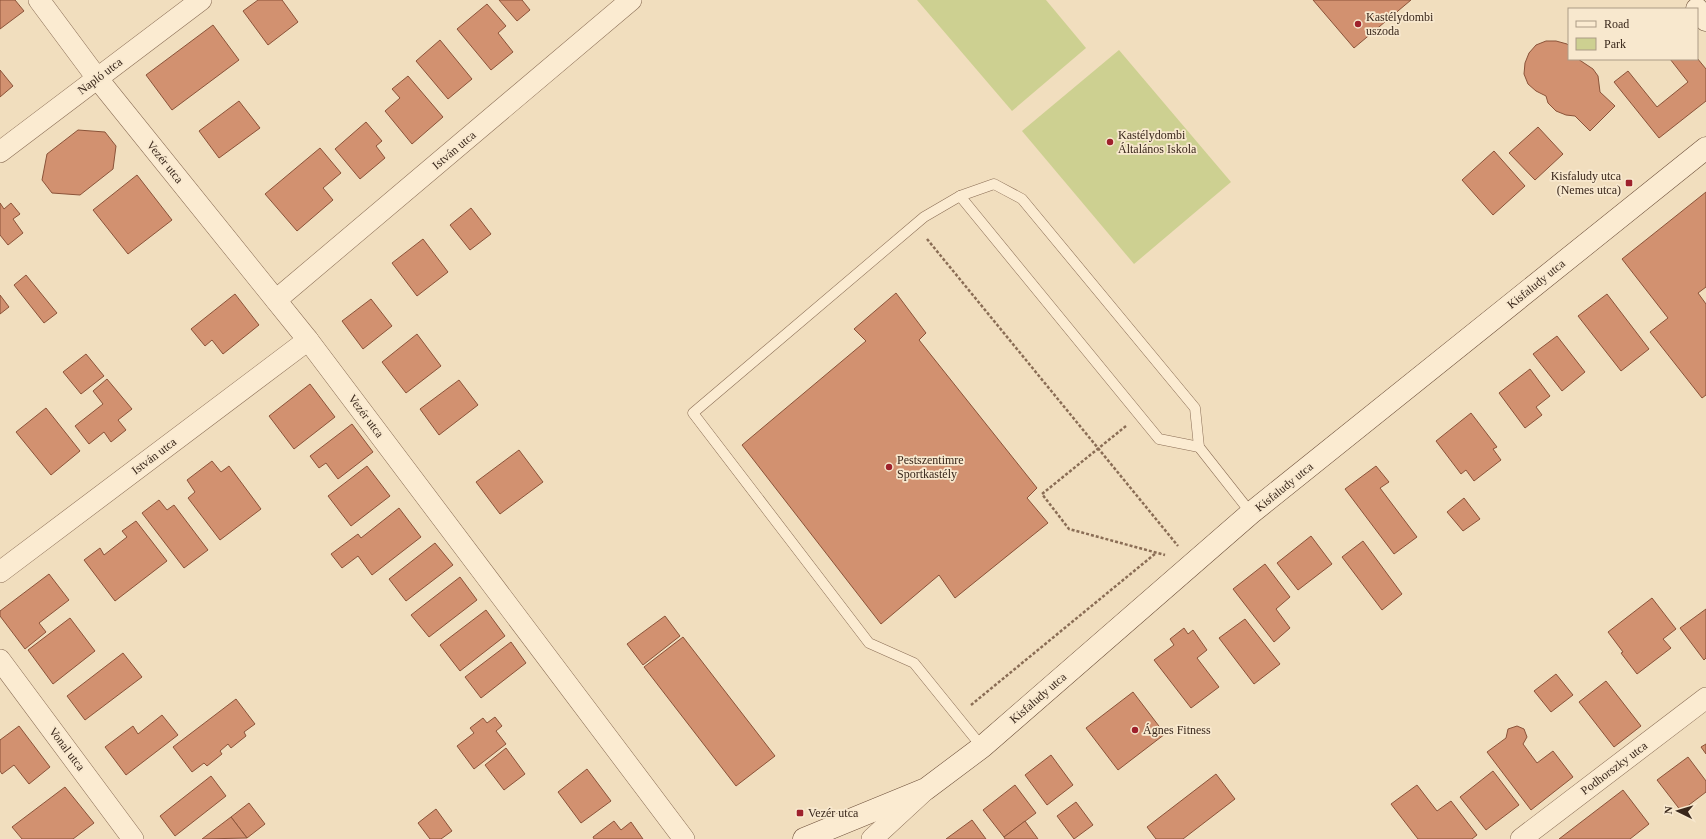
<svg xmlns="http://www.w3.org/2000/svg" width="1706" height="839" font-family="'Times New Roman',serif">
<rect width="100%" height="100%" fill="#f1debe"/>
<g fill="#cdd091">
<polygon points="917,0 1046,0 1086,48 1012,111"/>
<polygon points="1119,50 1231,182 1134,264 1022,131"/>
</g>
<g fill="#d29170" stroke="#8b5339">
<polygon points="0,0 15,0 24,11 0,29"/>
<polygon points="258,0 282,0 298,22 268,45 243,11"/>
<polygon points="499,0 522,0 530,10 517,21"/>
<polygon points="1313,0 1411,0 1354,48"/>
<polygon points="487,4 506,26 498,33 513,52 491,70 457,29"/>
<polygon points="213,25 239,60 172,110 146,75"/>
<polygon points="440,40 472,79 448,99 416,61"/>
<polygon points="1546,41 1556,41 1567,44 1569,46 1569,59 1578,59 1593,69 1598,76 1600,92 1615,106 1590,131 1575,116 1566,115 1556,111 1548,103 1546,96 1536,91 1528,84 1524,74 1525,63 1529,53 1536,45"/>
<polygon points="1697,58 1706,69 1706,101 1659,138 1614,82 1628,71 1657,107 1688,82 1670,59"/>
<polygon points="0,70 13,86 0,97"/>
<polygon points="408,76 443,117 412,144 385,111 400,98 392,89"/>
<polygon points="239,101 260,128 219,158 199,131"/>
<polygon points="366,122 382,141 376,146 385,158 360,179 335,149"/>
<polygon points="1538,127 1563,154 1535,180 1509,153"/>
<polygon points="78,130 105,132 116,146 113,169 80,195 52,193 42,180 47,154"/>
<polygon points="320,148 341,173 323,188 333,200 297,231 265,194"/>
<polygon points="1494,151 1525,186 1493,215 1462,180"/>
<polygon points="137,175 172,220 128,254 93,210"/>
<polygon points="1706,192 1706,287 1698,293 1706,304 1706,395 1702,398 1650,332 1668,318 1622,259"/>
<polygon points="0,203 4,209 11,203 20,214 13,219 23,233 8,245 0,235"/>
<polygon points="471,208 491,234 470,250 450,225"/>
<polygon points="423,239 448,272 417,296 392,263"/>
<polygon points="26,275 57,313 44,323 14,285"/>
<polygon points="896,293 926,333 919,340 1037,488 1027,498 1048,523 955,598 939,575 881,624 742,445 866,341 854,329"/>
<polygon points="235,294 259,325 223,354 212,340 205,346 191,329"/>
<polygon points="1607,294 1649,349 1621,371 1578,316"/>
<polygon points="0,295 9,307 0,314"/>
<polygon points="371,299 392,326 363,349 342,321"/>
<polygon points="417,334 441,366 406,393 382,362"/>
<polygon points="1557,336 1585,372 1562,391 1533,354"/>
<polygon points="86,354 104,376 81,394 63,372"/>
<polygon points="1530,369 1550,396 1536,407 1542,415 1525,428 1499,393"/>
<polygon points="107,379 132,409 118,420 126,430 111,442 104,432 89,444 75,426 103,404 93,391"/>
<polygon points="459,380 478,405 439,435 420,409"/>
<polygon points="310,384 335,417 294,449 269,416"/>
<polygon points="46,408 80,451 51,475 16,432"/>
<polygon points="1471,413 1497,447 1493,449 1501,460 1474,481 1466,470 1461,474 1436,441"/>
<polygon points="352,424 373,452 338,479 326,463 319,468 310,456"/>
<polygon points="519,450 543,482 500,514 476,482"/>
<polygon points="212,461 221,472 229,466 261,509 220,540 188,498 195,492 187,480"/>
<polygon points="367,466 390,496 351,526 328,496"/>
<polygon points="1376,466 1389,482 1380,488 1417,537 1394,554 1345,489"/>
<polygon points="1464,498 1480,519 1463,531 1447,512"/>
<polygon points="159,500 167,510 174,505 208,550 184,568 142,513"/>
<polygon points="399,508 421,537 372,575 358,556 342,568 331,554 358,534 361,538"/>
<polygon points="136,521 167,561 115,601 84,560 100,548 104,555 127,537 122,531"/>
<polygon points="1311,536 1332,564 1298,590 1277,563"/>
<polygon points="1363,541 1402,594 1382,610 1342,557"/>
<polygon points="435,543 453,565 406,601 389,579"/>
<polygon points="1265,564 1290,597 1276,609 1290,628 1274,642 1233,589"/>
<polygon points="49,574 69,600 39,623 46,632 25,649 0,616 0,611"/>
<polygon points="460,577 477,600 429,637 411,615"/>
<polygon points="1652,598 1676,629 1663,639 1671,648 1637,674 1621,653 1623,652 1608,632"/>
<polygon points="1706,609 1706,658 1704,660 1680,628"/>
<polygon points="486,610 505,636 460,671 440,645"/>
<polygon points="665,616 680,636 643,665 627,644"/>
<polygon points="70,618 95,651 53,684 28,650"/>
<polygon points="1245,619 1280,664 1254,684 1219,638"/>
<polygon points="1184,628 1188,634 1193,630 1207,650 1197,658 1219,687 1191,708 1154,660 1174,645 1170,639"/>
<polygon points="683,637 775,756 736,786 644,667"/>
<polygon points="511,642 526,663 481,698 465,677"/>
<polygon points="123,653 142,677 85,720 67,696"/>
<polygon points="1556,674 1573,695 1551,712 1534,691"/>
<polygon points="1606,681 1641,726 1614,747 1579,702"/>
<polygon points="1133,692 1165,734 1118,770 1086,728"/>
<polygon points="236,699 255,724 244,732 246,736 231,748 228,744 220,751 222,754 207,766 204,763 192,772 173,747"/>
<polygon points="162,715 178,735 126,775 105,747 133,726 138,734"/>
<polygon points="495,717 502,726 496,731 506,744 474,769 457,746 474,733 470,728 483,718 487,723"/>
<polygon points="19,726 50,767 29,784 14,765 2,774 0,771 0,740"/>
<polygon points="1517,726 1524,729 1527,737 1523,744 1537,763 1553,751 1573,777 1531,810 1487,752 1506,738 1508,729"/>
<polygon points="1706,744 1706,754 1701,747"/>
<polygon points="506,748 525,774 504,790 485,765"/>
<polygon points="1051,755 1073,785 1047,805 1025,775"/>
<polygon points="1688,757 1706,781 1706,792 1681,811 1657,780"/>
<polygon points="587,769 611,801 581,823 558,792"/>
<polygon points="1493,771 1519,805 1486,830 1460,797"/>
<polygon points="1216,774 1235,799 1183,839 1156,839 1147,827"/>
<polygon points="211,776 226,796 175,836 160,816"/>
<polygon points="1015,785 1036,813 1004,837 983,810"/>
<polygon points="1417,785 1437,811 1451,801 1477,835 1472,839 1418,839 1391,804"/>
<polygon points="65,787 94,823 73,839 22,839 12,827"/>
<polygon points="1623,790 1649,824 1630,839 1559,839"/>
<polygon points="1076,802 1093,825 1074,839 1057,816"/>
<polygon points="249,803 265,824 247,838 231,817"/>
<polygon points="436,809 452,831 441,839 430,839 418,823"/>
<polygon points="231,817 247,838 202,839"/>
<polygon points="972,820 986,839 946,839"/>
<polygon points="614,821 621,830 631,822 643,839 594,839 593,837"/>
<polygon points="1025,821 1038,839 1005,839 1004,837"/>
</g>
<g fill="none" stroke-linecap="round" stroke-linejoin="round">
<g stroke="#8a6d55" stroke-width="11">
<g id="lane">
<polyline points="960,196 1159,439 1199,447"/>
<polyline points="982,747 914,663 869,643 693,413 924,217 960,196 994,184 1022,199 1195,408 1199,447 1251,513"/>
</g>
</g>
<g stroke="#8a6d55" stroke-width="22">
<g id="street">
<polyline points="39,0 97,78 308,340 684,839"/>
<polyline points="0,152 201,0"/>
<polyline points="276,300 631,0"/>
<polyline points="0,572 308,340"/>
<polyline points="0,660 133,839"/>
<polyline points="872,839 924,791"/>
<polyline points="1521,839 1706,698"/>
</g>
</g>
<g stroke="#6c4e39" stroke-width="23">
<g id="secondary">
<polyline points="1697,9 1706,20"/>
<polyline points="804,839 926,789 982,747 1251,513 1706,148"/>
</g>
</g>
<g stroke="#8a6d55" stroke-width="2.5" stroke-dasharray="3 2" stroke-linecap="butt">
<polyline points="927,239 1178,546"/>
<polyline points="1126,426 1042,494 1069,529 1165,555"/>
<polyline points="971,705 1156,553"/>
</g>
<use href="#lane" stroke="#fbebd1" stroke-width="10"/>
<use href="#street" stroke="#fbebd1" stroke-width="21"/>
<use href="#secondary" stroke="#fbebd1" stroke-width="22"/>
</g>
<g fill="#9e212c" stroke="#f8e8ce" stroke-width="1.5">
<circle cx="1358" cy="24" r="4"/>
<circle cx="1110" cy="142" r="4"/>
<rect x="1625" y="179" width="8" height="8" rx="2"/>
<circle cx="889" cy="467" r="4"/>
<circle cx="1135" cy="730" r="4"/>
<rect x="796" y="809" width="8" height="8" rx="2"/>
</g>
<g text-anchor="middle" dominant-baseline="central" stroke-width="3.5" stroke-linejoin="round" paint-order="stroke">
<g font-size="12" fill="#39271b" stroke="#f8e8ce" text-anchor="start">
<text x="1366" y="17">Kastélydombi<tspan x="1366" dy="14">uszoda</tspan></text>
<text x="1118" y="135">Kastélydombi<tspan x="1118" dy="14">Általános Iskola</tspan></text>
<text x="1621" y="176" text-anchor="end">Kisfaludy utca<tspan x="1621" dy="14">(Nemes utca)</tspan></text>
<text x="897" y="460">Pestszentimre<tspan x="897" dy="14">Sportkastély</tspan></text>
<text x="1143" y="730">Ágnes Fitness</text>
<text x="808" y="813">Vezér utca</text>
</g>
<g font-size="12" fill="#39271b" stroke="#f8e8ce">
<text transform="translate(100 76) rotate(-37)">Napló utca</text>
<text transform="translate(454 150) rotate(-40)">István utca</text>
<text transform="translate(165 162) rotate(51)">Vezér utca</text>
<text transform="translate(1536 284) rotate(-39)">Kisfaludy utca</text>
<text transform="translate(366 416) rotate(53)">Vezér utca</text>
<text transform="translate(154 456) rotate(-37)">István utca</text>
<text transform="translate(1284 487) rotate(-39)">Kisfaludy utca</text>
<text transform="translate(1038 698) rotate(-41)">Kisfaludy utca</text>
<text transform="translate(67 749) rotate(53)">Vonal utca</text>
<text transform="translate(1614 768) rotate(-37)">Podhorszky utca</text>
</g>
</g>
<rect x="1568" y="8" width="130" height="52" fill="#f8e8ce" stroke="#ac9b86"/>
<rect x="1576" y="21" width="20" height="6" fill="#fbebd1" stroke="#ac9b86"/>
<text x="1604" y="28" font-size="12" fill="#39271b">Road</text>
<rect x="1576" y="38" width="20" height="12" fill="#cdd091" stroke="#ac9b86"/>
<text x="1604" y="48" font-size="12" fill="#39271b">Park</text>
<g transform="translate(1678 811) rotate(275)" stroke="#f8e8ce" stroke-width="3" paint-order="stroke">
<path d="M0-3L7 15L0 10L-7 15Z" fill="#39271b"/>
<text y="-6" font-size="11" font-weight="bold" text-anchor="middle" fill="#39271b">N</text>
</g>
</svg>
